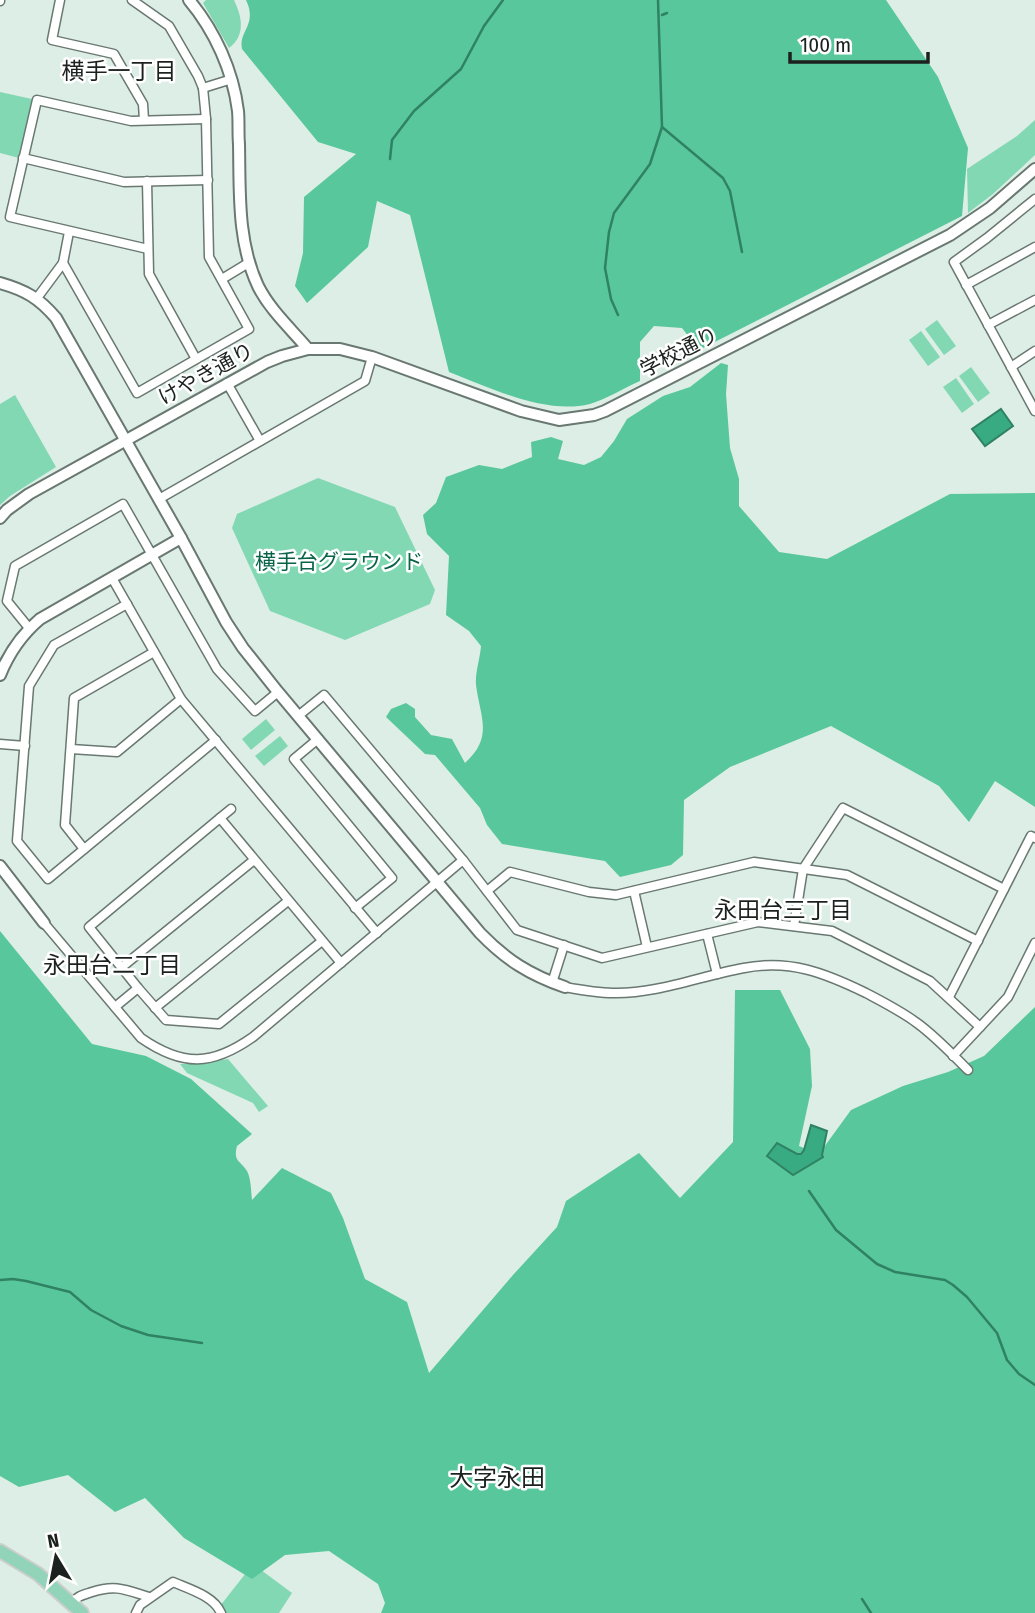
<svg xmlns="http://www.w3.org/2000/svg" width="1035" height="1613" font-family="'Fira Sans Condensed','Noto Sans JP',sans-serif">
<rect width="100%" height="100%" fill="#ddeee6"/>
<g fill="#83d8b4">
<path d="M206,0h28c8,17 12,35 -5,48l-26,-45z"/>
<polygon points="0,92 32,99 19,158 0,153"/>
<polygon points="1035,120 1035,155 993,194 968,213 967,169 1017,136"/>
<polygon points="937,320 956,346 944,355 925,329"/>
<polygon points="921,331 940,357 928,366 909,340"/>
<polygon points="971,367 990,393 978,402 959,376"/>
<polygon points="956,378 974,404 962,413 943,387"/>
<polygon points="15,395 56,467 10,496 0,505 0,404"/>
<polygon points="318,478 395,507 435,590 430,604 345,640 270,611 232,528 237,514"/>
<polygon points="266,719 275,730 251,750 242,739"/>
<polygon points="280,736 288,746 264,766 255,756"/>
<polygon points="228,1059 268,1106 259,1112 253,1103 187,1073 180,1064 195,1064"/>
<polygon points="253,1564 292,1593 279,1613 223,1613 220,1606"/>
</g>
<g fill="#58c79b">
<path d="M246,0h640l52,77 30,71 -6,68 -263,134 -17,-22 -28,-2 -14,16v39c-16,7 -33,18 -50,23 -45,11 -99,-16 -141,-32l-39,-157 -33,-14 -9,46 -61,56 -12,-17 8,-33 1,-56 52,-43 -38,-12 -76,-93c-4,-18 16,-24 4,-49z"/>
<path d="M721,363l7,2 -2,29 4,54 9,31v27l40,46 48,7 123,-65 85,-1v314l-40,-26 -26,41 -30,-36 -108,-60 -101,41 -46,33 -1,55 -12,10 -51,12 -15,-16 -103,-17 -15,-19 -7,-17 -45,-53 -10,-1 -39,-37 5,-8 15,-6 9,6v8l16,18 21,4 13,24c29,-26 15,-46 11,-78 -1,-12 4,-26 5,-39l-12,-15 -23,-16 3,-59 -22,-22 -4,-19 13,-12 10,-26 33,-12 23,4 30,-12 -1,-15 20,-5 12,4 -5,18 26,6 17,-8 13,-16 13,-22 36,-23 27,-9z"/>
<path d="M0,931l92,113 54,12 45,23 61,55 -15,12c-4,16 3,14 10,25 4,7 4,20 5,29l30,-32 49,25 12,25 22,61 42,23 22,71 84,-98 44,-48 9,-26 73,-48 41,45 53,-56 2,-152h45l30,59 2,37 -13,60 20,8 32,-44 52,-24 45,-14 36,-16 51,-49v606h-654l4,-10 -7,-19 -49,-33 -44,4 -33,24 -68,-41 -39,-40 -30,14 -47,-37 -49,12 -19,-11z"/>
</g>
<g fill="#38ab82" stroke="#2f8264" stroke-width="2">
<polygon points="1001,409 1013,426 985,446 972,429"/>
<polygon points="811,1125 827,1131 822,1155 823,1157 793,1175 767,1156 777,1143 797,1154 801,1154 804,1150"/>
</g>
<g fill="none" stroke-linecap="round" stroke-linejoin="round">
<g stroke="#2f8264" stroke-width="2.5">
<polyline points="662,15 667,13"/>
<polyline points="662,127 723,178 730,191 742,252"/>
<polyline points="390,159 392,140 414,111 461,69 484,26 503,0"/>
<polyline points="618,315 611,299 605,268 609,232 614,213 650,164 662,127 658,0"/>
<polyline points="809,1191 836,1230 877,1264 895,1272 945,1280 953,1285 967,1297 997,1333 1007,1360 1019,1374 1035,1385"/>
<polyline points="0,1280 13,1279 26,1281 70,1292 91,1310 121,1326 148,1335 202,1343"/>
<polyline points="862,1599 871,1613"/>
</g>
<g stroke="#697871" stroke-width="11">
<g id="street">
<polyline points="60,0 52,40 114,54 143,104 144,120"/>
<polyline points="0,1 0,0"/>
<polyline points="203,88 232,79"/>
<polyline points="23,158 124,182 208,180"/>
<polyline points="147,181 149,274 196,359"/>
<polyline points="1035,199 987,238 954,262 1035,411"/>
<polyline points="148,249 10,217 37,100 131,121 206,119"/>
<polyline points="63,263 137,393 249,329 209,257 206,119 203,88 198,76 169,26 132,0"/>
<polyline points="222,279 250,262"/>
<polyline points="966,285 1035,247"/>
<polyline points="37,298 63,263 69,232"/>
<polyline points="988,325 1035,300"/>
<polyline points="1011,367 1035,351"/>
<polyline points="227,383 260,441"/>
<polyline points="159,499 365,381 372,357"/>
<polyline points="112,578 181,699 377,933"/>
<polyline points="127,604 54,645 29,686 17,841 48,879 216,740"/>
<polyline points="29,628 7,601 15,566 123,504 217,669 255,711 278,692"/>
<polyline points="298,716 324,695 463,860 517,930 602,958 758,922 832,931 930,981 980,1027"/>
<polyline points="318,739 294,759 392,878 355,908"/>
<polyline points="0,744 25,746"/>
<polyline points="71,749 117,752 181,699"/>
<polyline points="220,818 231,809"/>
<polyline points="84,849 65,825 74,698 154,652"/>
<polyline points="487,891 510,872 589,892 616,895 754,862 847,875 978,941"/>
<polyline points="634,891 647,947"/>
<path d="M44,923l97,115c42,29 71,28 112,-1l210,-177"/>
<polyline points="794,926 803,869 843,808 1004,889"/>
<polyline points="707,934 717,974"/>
<polyline points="322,941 219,1024 166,1020 138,988 89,927 220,818 341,963"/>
<polyline points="122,967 254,860"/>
<polyline points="552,983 564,945"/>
<path d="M565,987c16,3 32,6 48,6 44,1 87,-17 131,-25 46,-9 81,5 122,25 17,9 35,18 51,30 18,13 35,31 51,47"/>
<polyline points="949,997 1031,836 1035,838"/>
<polyline points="115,1007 138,988"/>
<polyline points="155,1008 288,901"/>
<polyline points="953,1056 1008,997 1035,943"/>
<path d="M72,1603c5,-7 11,-8 20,-11 24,-8 34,-2 57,5"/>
<path d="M136,1613l4,-8 33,-23c16,7 41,14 48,31"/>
</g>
</g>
<g stroke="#697871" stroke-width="14">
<g id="secondary">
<path d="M189,0c26,31 44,71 49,111 1,11 0,22 1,33 1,47 -2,97 19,142 12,24 33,43 50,63"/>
<path d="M0,283c25,7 39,15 56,35l125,220 45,84 17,26 35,44 202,241c26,27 50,42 85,54"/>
<polyline points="0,518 7,510 29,494 267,362 282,356 308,349 340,349 372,357 521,411 559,420 594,415 605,411 950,235 990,208 1035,169"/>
<path d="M0,675c9,-22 21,-40 40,-56l141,-81"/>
<polyline points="0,866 44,923"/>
</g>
</g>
<g stroke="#cdcece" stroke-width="16">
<polyline id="primary" points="0,1551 38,1574 82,1613"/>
</g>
<use href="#street" stroke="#fff" stroke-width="8"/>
<use href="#secondary" stroke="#fff" stroke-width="10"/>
<use href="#primary" stroke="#91d4ba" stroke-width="12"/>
</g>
<g text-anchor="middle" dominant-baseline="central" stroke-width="5" stroke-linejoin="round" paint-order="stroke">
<g font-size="21" fill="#1b211e" stroke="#fff">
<text transform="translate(679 352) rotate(-27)">学校通り</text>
<text transform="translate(206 374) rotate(-29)">けやき通り</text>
</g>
<g font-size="21" fill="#096347" stroke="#fff">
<text x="339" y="562">横手台グラウンド</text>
</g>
<g font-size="23" fill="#1b211e" stroke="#fff">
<text x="119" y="71">横手一丁目</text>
<text x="783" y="910">永田台三丁目</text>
<text x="112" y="965">永田台二丁目</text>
</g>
<g font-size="24" fill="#1b211e" stroke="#fff">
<text x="497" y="1478">大字永田</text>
</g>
</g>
<g transform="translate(56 1557) rotate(350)" stroke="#ffffff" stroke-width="5" paint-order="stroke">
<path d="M0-5L12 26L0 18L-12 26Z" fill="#1b211e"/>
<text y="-10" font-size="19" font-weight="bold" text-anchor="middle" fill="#1b211e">N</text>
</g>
<path d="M790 52v10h138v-10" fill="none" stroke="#1b211e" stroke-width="3.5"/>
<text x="800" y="52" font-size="21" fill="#1b211e" stroke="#ffffff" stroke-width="5" paint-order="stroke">100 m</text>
</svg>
